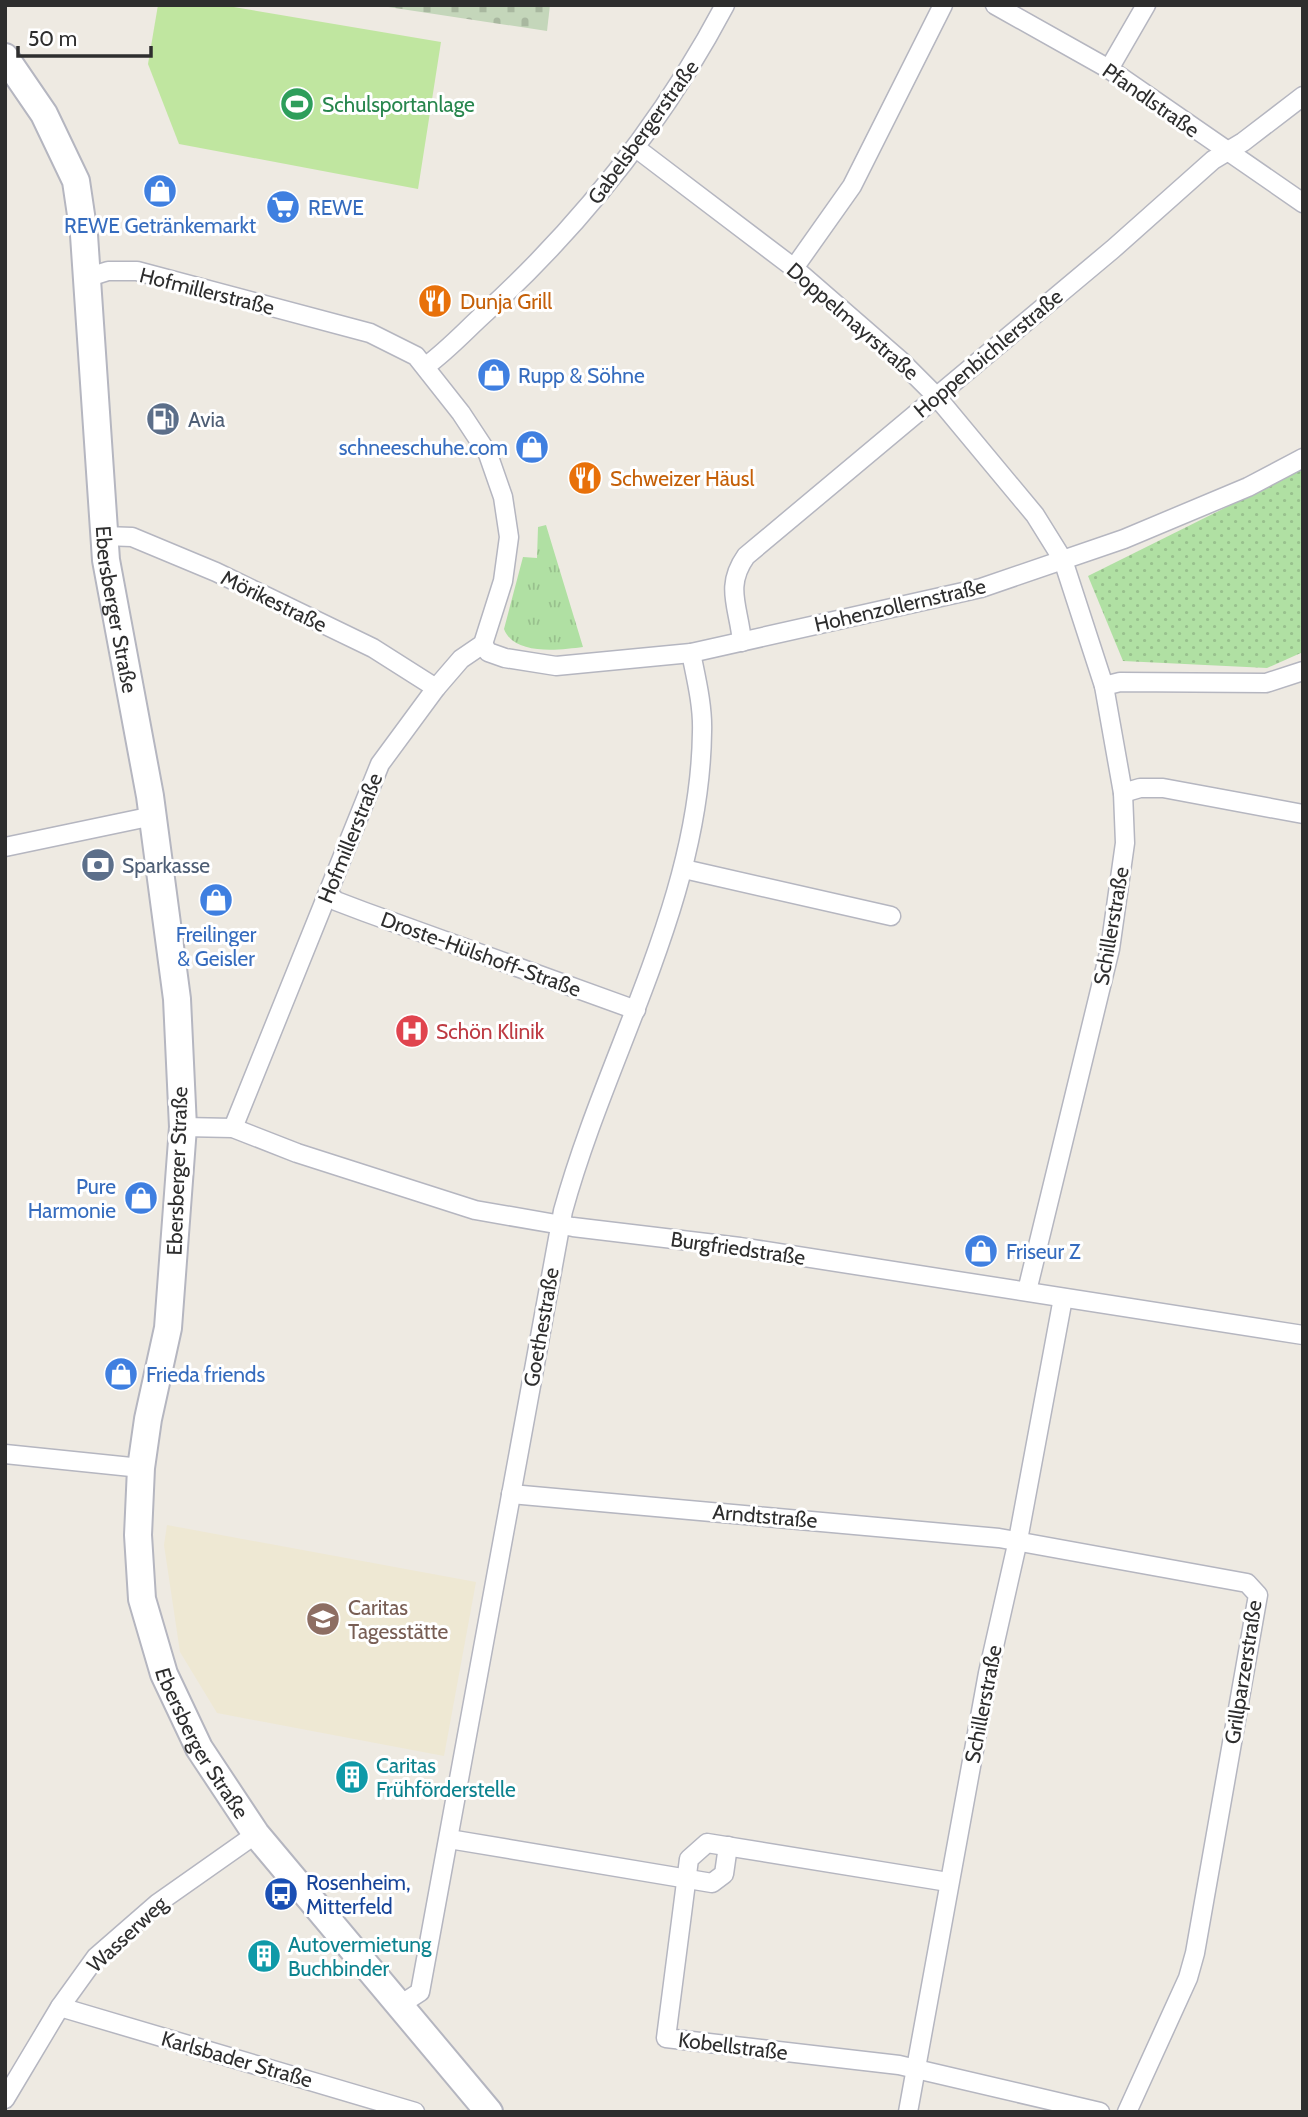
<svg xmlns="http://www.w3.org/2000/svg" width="1308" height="2117" font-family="Cabin,sans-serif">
<defs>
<pattern id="grass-tufts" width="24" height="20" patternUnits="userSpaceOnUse" patternTransform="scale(1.75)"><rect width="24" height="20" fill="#b0e0a3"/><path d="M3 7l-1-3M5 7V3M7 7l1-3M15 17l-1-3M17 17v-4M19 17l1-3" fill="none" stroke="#98c08d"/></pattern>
<pattern id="cemetery-stones" width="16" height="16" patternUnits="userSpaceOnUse" patternTransform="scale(1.75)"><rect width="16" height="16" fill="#c4d6ba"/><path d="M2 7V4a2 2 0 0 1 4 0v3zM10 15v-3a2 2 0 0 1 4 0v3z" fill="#a9b8a0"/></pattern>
<pattern id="park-dots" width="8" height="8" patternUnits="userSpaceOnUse" patternTransform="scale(1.75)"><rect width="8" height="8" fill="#b0e0a3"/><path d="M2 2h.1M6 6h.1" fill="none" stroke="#98c08d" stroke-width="1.8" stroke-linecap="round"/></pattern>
</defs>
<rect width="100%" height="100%" fill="#eeeae2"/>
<polygon fill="#eee8d3" points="167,1525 476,1582 444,1756 217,1713 180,1652 164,1545"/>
<path fill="url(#grass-tufts)" d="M546,525l37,122c-23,3 -69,9 -79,-18l19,-72 14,1 1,-31z"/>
<polygon fill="url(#cemetery-stones)" points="375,5 550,5 547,31"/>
<polygon fill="url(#park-dots)" points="1303,469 1303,652 1267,668 1123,661 1088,576"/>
<polygon fill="#c0e6a0" points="158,5 222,5 441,42 418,189 179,144 148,64"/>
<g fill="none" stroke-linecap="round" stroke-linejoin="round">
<g stroke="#b5b6c0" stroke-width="21">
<g id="street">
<polyline points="995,5 1109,69 1303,203"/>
<polyline points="1109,69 1146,5"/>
<polyline points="636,148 794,268 901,361 936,396 1035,515 1063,560 1104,686 1123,793 1125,843 1110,949 1027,1291"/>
<polyline points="794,268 852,186 943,5"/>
<polyline points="86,278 108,271 137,271 370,333 416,356 461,413 488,454 503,497 509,537 503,581 483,644 461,659 436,688 380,764 233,1128"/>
<path d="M426,366c22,-16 40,-36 60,-54 97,-89 177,-190 239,-307"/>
<polyline points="104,536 132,537 216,572 373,648 436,688"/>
<path d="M742,642c-3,-35 -18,-55 4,-86l367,-307 100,-89 30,-18 60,-46"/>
<polyline points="483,644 488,652 505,658 556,666 691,653 981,588 1124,539 1248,487 1303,458"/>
<polyline points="1104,686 1120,682 1266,683 1303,671"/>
<polyline points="1123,793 1140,788 1163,788 1303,814"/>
<polyline points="5,847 153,816"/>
<polyline points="684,869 891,916"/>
<polyline points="329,894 336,901 365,912 636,1010"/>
<polyline points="183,1127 233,1128 297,1153 475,1210 573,1227 740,1247 1303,1335"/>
<polyline points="5,1454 141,1468"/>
<polyline points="511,1494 999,1538 1247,1583 1258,1595 1195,1953 1188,1978 1127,2112"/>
<polyline points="449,1839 712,1883 724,1874 728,1846"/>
<polyline points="948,1882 707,1843 689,1859 666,2038 899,2065 1100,2112"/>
<path d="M400,2005l20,-13 143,-781c44,-160 137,-309 139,-479 1,-26 -6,-54 -11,-79"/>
<polyline points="60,2007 415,2112"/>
<polyline points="5,2099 60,2007 96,1957 158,1903 256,1834"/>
<polyline points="908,2112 988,1673 1018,1540 1063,1298"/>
</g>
</g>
<g stroke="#b5b6c0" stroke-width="30">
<g id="secondary">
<path id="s1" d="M5,57l39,57 32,67 8,54 22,325 44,236 27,203 6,128 -15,201 -20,91 -7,49 -3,67 4,64 22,75 35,74 57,86 233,278"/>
</g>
</g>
<use href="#street" stroke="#fff" stroke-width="18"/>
<use href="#secondary" stroke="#fff" stroke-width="26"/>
</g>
<defs>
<g id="stadium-disc" transform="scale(1.75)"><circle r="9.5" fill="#2e9e5b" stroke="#fff"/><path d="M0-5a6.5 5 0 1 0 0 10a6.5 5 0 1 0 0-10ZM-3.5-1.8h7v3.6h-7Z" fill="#fff"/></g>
<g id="shop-disc" transform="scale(1.75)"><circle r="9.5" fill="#3f7fe0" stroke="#fff"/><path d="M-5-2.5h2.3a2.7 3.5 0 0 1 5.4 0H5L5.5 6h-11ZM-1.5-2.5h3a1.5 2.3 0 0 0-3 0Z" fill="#fff"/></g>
<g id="supermarket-disc" transform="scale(1.75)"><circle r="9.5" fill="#3f7fe0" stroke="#fff"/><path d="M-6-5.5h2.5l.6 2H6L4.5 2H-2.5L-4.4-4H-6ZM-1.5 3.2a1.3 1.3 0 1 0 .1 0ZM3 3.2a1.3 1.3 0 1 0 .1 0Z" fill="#fff"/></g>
<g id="restaurant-disc" transform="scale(1.75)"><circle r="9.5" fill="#e8710a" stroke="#fff"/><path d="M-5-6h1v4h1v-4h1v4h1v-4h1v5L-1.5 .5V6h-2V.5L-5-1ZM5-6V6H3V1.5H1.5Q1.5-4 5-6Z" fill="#fff"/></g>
<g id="fuel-disc" transform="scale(1.75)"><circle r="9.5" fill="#5c6f8a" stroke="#fff"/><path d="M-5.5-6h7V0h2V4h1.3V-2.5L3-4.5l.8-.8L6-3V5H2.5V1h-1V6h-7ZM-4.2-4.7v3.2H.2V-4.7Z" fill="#fff"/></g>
<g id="bank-disc" transform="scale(1.75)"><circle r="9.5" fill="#5c6f8a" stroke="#fff"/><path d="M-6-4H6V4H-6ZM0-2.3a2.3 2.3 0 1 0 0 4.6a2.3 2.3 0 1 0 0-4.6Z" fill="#fff"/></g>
<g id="hospital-disc" transform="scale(1.75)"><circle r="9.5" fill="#e0444e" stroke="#fff"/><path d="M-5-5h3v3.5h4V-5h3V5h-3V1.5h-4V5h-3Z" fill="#fff"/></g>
<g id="school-disc" transform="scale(1.75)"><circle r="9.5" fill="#8d6e63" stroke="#fff"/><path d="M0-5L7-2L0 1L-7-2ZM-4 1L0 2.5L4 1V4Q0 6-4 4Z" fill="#fff"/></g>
<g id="building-disc" transform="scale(1.75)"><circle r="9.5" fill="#0f9aa8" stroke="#fff"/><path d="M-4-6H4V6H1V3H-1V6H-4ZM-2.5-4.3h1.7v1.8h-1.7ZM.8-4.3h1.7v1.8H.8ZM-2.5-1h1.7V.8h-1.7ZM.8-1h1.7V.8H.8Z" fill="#fff"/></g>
<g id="bus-disc" transform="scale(1.75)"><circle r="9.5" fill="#1a4fb4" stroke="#fff"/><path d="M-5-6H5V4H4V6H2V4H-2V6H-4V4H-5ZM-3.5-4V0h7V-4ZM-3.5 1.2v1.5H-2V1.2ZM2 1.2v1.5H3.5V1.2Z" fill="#fff"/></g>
</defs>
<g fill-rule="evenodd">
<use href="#stadium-disc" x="297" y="104"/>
<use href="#shop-disc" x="160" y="191"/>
<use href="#supermarket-disc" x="283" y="207"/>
<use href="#restaurant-disc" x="435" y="301"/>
<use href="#shop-disc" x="494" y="375"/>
<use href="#fuel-disc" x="163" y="419"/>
<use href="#shop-disc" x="532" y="447"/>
<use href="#restaurant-disc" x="585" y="478"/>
<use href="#bank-disc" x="98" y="865"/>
<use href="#shop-disc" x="216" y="900"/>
<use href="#hospital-disc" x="412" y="1031"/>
<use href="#shop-disc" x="141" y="1198"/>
<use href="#shop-disc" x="981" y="1251"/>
<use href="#shop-disc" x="121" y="1374"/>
<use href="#school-disc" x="323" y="1619"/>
<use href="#building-disc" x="352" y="1777"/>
<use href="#bus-disc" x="281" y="1894"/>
<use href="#building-disc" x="264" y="1956"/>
</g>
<g text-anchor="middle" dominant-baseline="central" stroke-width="6" stroke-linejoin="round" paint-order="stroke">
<g font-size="21" fill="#2e2e2e" stroke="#fff">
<text transform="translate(1151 100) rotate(35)">Pfandlstraße</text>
<text transform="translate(643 132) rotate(-54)">Gabelsbergerstraße</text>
<text transform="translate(207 291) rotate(14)">Hofmillerstraße</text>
<text transform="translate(853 321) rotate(41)">Doppelmayrstraße</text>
<text transform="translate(988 353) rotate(-40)">Hoppenbichlerstraße</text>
<text transform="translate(274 601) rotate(26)">Mörikestraße</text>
<text transform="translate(900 605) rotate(-13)">Hohenzollernstraße</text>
<text stroke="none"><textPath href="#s1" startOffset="574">Ebersberger Straße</textPath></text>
<text transform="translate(350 838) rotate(-68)">Hofmillerstraße</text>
<text transform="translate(1111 926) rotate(-80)">Schillerstraße</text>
<text transform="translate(481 954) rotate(20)">Droste-Hülshoff-Straße</text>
<text transform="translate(177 1171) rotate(-88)">Ebersberger Straße</text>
<text transform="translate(738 1248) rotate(8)">Burgfriedstraße</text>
<text transform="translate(541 1327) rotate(-80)">Goethestraße</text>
<text transform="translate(765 1516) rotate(5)">Arndtstraße</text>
<text transform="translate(1243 1672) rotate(-81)">Grillparzerstraße</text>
<text transform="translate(983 1704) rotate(-79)">Schillerstraße</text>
<text stroke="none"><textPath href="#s1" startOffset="1729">Ebersberger Straße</textPath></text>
<text transform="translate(127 1934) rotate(-43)">Wasserweg</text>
<text transform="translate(733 2046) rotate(7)">Kobellstraße</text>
<text transform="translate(237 2059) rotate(16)">Karlsbader Straße</text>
</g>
<g font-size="21" fill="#27864d" stroke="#fff" text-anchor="start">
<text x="322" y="104">Schulsportanlage</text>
</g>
<g font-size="21" fill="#366cbe" stroke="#fff" text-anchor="start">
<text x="308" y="207">REWE</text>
<text x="160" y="225" text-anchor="middle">REWE Getränkemarkt</text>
<text x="518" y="375">Rupp &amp; Söhne</text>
<text x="508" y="447" text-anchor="end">schneeschuhe.com</text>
<text x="216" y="934" text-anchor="middle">Freilinger<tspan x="216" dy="24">&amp; Geisler</tspan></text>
<text x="116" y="1186" text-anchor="end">Pure<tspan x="116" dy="24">Harmonie</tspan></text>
<text x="1006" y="1251">Friseur Z</text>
<text x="146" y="1374">Frieda friends</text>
</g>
<g font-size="21" fill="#c56008" stroke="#fff" text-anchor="start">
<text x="460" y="301">Dunja Grill</text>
<text x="610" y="478">Schweizer Häusl</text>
</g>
<g font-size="21" fill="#4e5e75" stroke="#fff" text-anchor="start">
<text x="188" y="419">Avia</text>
<text x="122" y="865">Sparkasse</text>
</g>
<g font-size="21" fill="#be3a42" stroke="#fff" text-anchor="start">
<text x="436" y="1031">Schön Klinik</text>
</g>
<g font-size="21" fill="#785e54" stroke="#fff" text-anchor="start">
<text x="348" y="1607">Caritas<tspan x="348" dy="24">Tagesstätte</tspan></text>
</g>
<g font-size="21" fill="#0d838f" stroke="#fff" text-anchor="start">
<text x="376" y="1765">Caritas<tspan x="376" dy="24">Frühförderstelle</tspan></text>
<text x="288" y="1944">Autovermietung<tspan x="288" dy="24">Buchbinder</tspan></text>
</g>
<g font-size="21" fill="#164399" stroke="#fff" text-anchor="start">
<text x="306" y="1882">Rosenheim,<tspan x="306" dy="24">Mitterfeld</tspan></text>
</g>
</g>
<rect width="1308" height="2117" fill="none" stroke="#2e2e2e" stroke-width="14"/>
<path d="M18 46v10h133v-10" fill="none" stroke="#2e2e2e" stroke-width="3.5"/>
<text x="28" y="46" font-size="21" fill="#2e2e2e" stroke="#ffffff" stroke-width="5" paint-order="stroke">50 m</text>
</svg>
